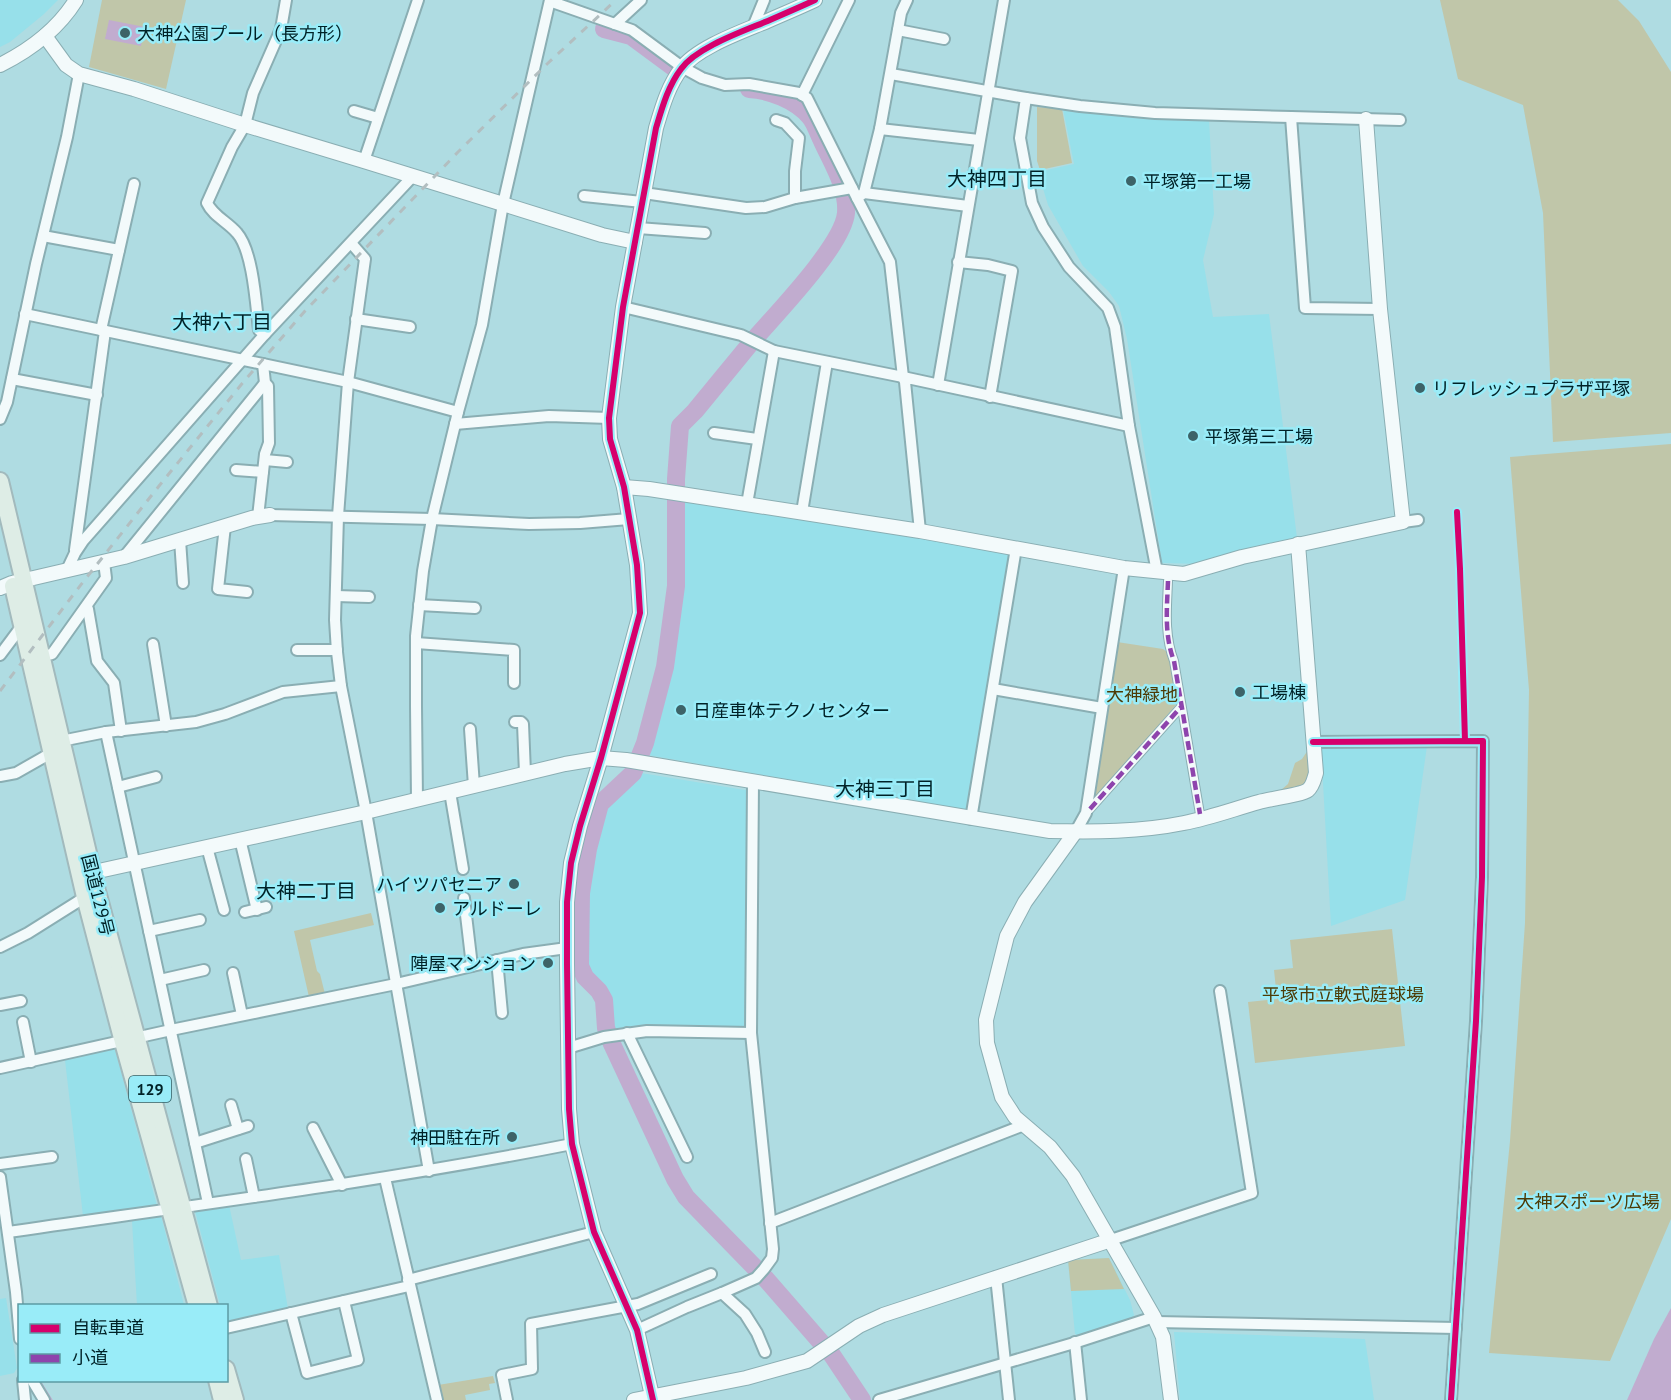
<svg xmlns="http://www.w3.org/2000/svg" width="1671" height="1400" font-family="'PT Sans','Noto Sans JP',sans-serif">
<rect width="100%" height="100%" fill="#afdce2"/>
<g fill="#97e0ea">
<polygon points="0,0 58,0 44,14 10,42 0,47"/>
<polygon points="1063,109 1209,119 1214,214 1203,260 1213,317 1269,314 1297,538 1235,552 1201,564 1162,563 1127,339 1119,306 1109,292 1083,266 1048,205 1038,172 1074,164"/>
<polygon points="677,498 1010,553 968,808 965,810 642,754 646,743 666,668 677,586"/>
<polygon points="1427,746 1405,900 1331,926 1321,747"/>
<polygon points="641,773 751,791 749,1028 611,1032 609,1027 606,995 584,973 582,966 582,893 589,850 601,805"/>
<polygon points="115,1049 157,1206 83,1216 65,1060"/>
<polygon points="229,1205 241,1260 279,1255 288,1309 227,1325 226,1306 220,1305 195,1211"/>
<polygon points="161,1216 184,1305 137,1305 132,1221"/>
<polygon points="1109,1258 1130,1300 1134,1315 1132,1319 1079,1336 1075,1334 1068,1260"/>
<polygon points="6,1298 17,1368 14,1373 0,1376 0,1299"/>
<polygon points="1174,1332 1365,1339 1374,1400 1180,1400"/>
</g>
<g fill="#c0c6a9">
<polygon points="102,0 186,0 166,89 89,67"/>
<polygon points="1440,0 1618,0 1639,21 1671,72 1671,433 1553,442 1543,213 1523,105 1458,79"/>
<polygon points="1037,107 1062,109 1072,163 1040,170 1037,161"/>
<polygon points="1671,444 1671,1219 1610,1361 1489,1353 1510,1141 1525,923 1529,690 1510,457"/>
<polygon points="1117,642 1163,649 1171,655 1176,705 1090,805"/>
<polygon points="1308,750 1311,770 1308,783 1296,789 1281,790 1288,784 1295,763 1302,759"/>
<polygon points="371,913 374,925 310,940 317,971 320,974 325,994 309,997 294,931"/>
<polygon points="1392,929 1405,1046 1255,1063 1248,1002 1277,999 1274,970 1293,968 1290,940"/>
<polygon points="1109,1258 1124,1289 1071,1291 1068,1260"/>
<polygon points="493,1376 495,1383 489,1384 490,1390 465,1395 466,1400 440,1400 438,1385"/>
</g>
<g fill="#c1accf">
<polygon points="109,20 145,27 141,46 105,39"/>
<polygon points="1671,1308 1671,1400 1627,1400 1654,1339"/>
</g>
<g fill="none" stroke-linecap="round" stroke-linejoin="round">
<polyline stroke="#c1accf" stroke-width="3" points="41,1384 51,1400"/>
<g stroke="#c1accf" stroke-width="18">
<polyline points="604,29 631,36 673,67"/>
<path d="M749,89c20,1 47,11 61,28 5,6 8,16 12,24 10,22 26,47 24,72 -3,33 -73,104 -96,131 -18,22 -37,45 -55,67l-15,15 -4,53v107l-11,81 -20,76 -12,30 -33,31 -12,45 -7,44 -1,73 5,11 14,14 5,9 2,28 6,16 63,135 11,18 79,81 67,77 30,45"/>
</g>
<g stroke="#8aaeb3" stroke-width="10">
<g id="pedestrian">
<path d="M1168,581c-1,27 -4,54 6,80l26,153"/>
<polyline points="1090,809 1181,707"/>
</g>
</g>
<g stroke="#8aaeb3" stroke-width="14">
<g id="minor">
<polyline points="553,0 555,3 632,30 682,67 702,78 725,85 749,84 799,93 807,98 857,198 864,193 880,129 901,13 907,0"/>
<polyline points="615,24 641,0"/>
<polyline points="753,27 764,0"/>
<polyline points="898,30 944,39"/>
<polyline points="891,74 1026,98 1020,138 1032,203 1043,227 1069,267 1108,308 1115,327 1129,426 1157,572"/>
<polyline points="802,95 849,0"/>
<polyline points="1026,98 1080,106 1155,113 1291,117"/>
<polyline points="354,111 378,118"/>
<polyline points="776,120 785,123 799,138 795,171 795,198"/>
<polyline points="880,129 979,140"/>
<polyline points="364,161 418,0"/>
<polyline points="644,193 746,208 765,207 795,198 852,188"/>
<polyline points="864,193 968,206"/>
<polyline points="584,196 642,202"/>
<polyline points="638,228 705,233"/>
<polyline points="43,236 119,250"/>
<polyline points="351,243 365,259 348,382 338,516 335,620 337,652 341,686 366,812 429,1171"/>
<polyline points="958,262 988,265 1012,271 990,397"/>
<polyline points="623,307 741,335 774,351 903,377 890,262 857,198"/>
<polyline points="1380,309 1305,308 1291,117 1400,120"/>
<polyline points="25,314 348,382 458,412"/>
<polyline points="356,319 410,327"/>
<polyline points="101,330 134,184"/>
<path d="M265,334l-6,-4c-3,-25 -6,-79 -22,-97 -9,-11 -24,-17 -30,-30l25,-56 13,-22 8,-32 28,-64 5,-29"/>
<polyline points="12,379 97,395"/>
<polyline points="938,385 1004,0"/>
<polyline points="0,419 7,402 36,264 67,137 79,74"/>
<polyline points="455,424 549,416 609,418"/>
<polyline points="714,433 757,439"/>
<polyline points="265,460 287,462"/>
<polyline points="236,470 263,472"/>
<polyline points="747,504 774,351"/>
<polyline points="802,512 827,362"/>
<polyline points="270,515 432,519 529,524 580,523 629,519"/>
<polyline points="258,517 265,454 269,443 268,386 265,383 263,364"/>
<polyline points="1403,522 1418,520"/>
<polyline points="225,526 218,589 247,592"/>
<polyline points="920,531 905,382 903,377 1129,426"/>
<polyline points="180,540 183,583"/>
<polyline points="75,550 105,331"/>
<polyline points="124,557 265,383"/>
<polyline points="67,570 75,553 83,541 265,334 413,176"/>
<polyline points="336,596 369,597"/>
<polyline points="419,605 475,608"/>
<polyline points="86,607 88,609 97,661 114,683 121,731"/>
<polyline points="416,643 514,650 514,683"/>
<polyline points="153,644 166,726"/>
<polyline points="297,650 337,650"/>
<polyline points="0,655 21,627"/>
<polyline points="41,656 52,654 106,578 104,562"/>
<polyline points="993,689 1102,708"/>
<polyline points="515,722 521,722 523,724 525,773"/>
<polyline points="470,729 474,786"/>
<polyline points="106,732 208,1203"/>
<polyline points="61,741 106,732 196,722 225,714 283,692 341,686"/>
<polyline points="1313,742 1483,741 1482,877 1476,1021 1451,1400"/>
<polyline points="0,776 16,773 51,753"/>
<polyline points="118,787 156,777"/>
<polyline points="450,792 463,869"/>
<polyline points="417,800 416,706 416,636 423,571 432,519 458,412 482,325 503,204 550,0"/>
<polyline points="971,819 1016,548"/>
<polyline points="1076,831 1086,813 1124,568"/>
<polyline points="240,839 257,910"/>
<polyline points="207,847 224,910"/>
<polyline points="464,898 472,966"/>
<polyline points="245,912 266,907"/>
<polyline points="149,931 200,920"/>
<polyline points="0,947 28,933 90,894"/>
<polyline points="497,960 502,1013"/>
<polyline points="233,973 242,1015"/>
<polyline points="160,980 204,970"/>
<polyline points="0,1005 21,1001"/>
<polyline points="23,1022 31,1062"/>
<polyline points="627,1033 687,1157"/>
<polyline points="568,1048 604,1037 647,1031 751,1033"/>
<polyline points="0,1068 171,1030 396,984 523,954 567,948"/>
<polyline points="231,1105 238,1129"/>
<polyline points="313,1128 342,1185"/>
<polyline points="195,1143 248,1126"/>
<polyline points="246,1159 254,1197"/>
<polyline points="0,1164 52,1157"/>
<polyline points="0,1177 16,1292 20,1339"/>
<polyline points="385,1178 437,1400"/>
<polyline points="770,1223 1024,1125"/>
<path d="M8,1232c188,-27 377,-51 564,-88"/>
<polyline points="1111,1240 1252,1193 1220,991"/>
<polyline points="996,1277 1009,1400"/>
<polyline points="408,1280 594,1232"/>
<polyline points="722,1293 745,1314 757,1333 765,1352"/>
<polyline points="291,1313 307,1373 358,1360 344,1301"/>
<polyline points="1156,1322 1456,1328"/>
<polyline points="226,1328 409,1286"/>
<polyline points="637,1330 687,1307 722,1293 756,1278 764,1269 772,1258 773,1249 751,1033 753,782"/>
<polyline points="1075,1342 1081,1400"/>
<polyline points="23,1380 25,1400"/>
<polyline points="32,1380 44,1400"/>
<polyline points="507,1400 502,1375 532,1369 531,1324 638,1304 711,1274"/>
<polyline points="879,1400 1074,1343 1154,1317"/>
</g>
</g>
<g stroke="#8aaeb3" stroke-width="16">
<g id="tertiary">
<polyline points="45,36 66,65 79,74 134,89 245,125 364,161 503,204 602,235 635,242"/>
<path d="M0,65c30,-15 58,-36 76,-65"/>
<polyline points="624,487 649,489 920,531 1124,568 1184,574 1242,557 1403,522 1380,309 1366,119"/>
<polyline points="0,588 12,583 124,557 252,518 270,515"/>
<polyline points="1076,831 1025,902 1007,936 986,1020 987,1043 1002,1097 1015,1117 1050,1147 1073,1176 1154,1317 1163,1337 1171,1400"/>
<path d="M85,874l281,-62 199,-48 36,-6 25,2 424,71c44,1 90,1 134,-8 26,-5 50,-14 75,-21 10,-3 43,-7 49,-12 5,-4 6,-11 8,-17l-18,-229"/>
<polyline points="634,1400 746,1378 807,1361 859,1326 883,1315 1111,1240"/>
<path d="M653,1400l-16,-70 -43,-98 -22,-88 -3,-35 -2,-145v-62l4,-39 9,-37 21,-68 39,-145 -3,-48 -13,-78 -14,-48 -1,-21 14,-111 33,-179c6,-20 12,-42 25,-59 15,-21 60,-37 84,-47 16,-7 33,-14 50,-22"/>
</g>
</g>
<g stroke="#a2babd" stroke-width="20">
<g id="trunk">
<polyline points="0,481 97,891 209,1306"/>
<polyline points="13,586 85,897 123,1042 197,1306"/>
<polyline points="226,1369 235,1400"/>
<polyline points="217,1380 222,1400"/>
</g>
</g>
<use href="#pedestrian" stroke="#f3fafb" stroke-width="8"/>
<use href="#minor" stroke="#f3fafb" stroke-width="10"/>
<use href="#tertiary" stroke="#f3fafb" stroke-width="14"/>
<use href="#trunk" stroke="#deede6" stroke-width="16"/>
<polyline stroke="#b2bec0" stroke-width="3" stroke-dasharray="8 8" stroke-linecap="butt" points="0,691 83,582 159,486 245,380 305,311 458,152 547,64 616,0"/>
<g stroke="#8e44ad" stroke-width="4.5" stroke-dasharray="9 4.5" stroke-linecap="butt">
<path d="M1168,581c-1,27 -4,54 6,80l26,153"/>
<polyline points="1090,809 1181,707"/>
</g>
<g stroke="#99ecf8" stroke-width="10">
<g id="cycleway">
<polyline points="1457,512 1460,569 1465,741"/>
<polyline points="1313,742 1483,741 1482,877 1476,1021 1451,1400"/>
<path d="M653,1400l-16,-70 -43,-98 -22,-88 -3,-35 -2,-145v-62l4,-39 9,-37 21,-68 39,-145 -3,-48 -13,-78 -14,-48 -1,-21 14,-111 33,-179c6,-20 12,-42 25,-59 15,-21 60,-37 84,-47 16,-7 33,-14 50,-22"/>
</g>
</g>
<use href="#cycleway" stroke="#d6006c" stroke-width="6"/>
</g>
<g fill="#3d6368" stroke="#99ecf8" stroke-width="2">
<circle cx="125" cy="33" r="6"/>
<circle cx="1131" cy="181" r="6"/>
<circle cx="1420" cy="388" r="6"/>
<circle cx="1193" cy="436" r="6"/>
<circle cx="1240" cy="692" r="6"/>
<circle cx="681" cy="710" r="6"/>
<circle cx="514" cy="884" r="6"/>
<circle cx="440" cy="908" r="6"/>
<circle cx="548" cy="963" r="6"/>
<circle cx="512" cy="1137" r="6"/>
</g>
<g text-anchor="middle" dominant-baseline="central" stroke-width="5" stroke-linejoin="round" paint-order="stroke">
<rect fill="#99ecf8" stroke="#2e5f66" stroke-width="1.5" x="129" y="1076" width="42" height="26" rx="4.5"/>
<g font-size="16" font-weight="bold" fill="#002227">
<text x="150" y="1089">129</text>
</g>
<g font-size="18" fill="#002227" stroke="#99ecf8" text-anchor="start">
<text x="137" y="33">大神公園プール（長方形）</text>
<text x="1143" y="181">平塚第一工場</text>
<text x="1432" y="388">リフレッシュプラザ平塚</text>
<text x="1205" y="436">平塚第三工場</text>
<text x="1252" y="692">工場棟</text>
<text x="693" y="710">日産車体テクノセンター</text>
<text x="502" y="884" text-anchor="end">ハイツパセニア</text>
<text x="452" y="908">アルドーレ</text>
<text x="536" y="963" text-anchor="end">陣屋マンション</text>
<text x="500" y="1137" text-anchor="end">神田駐在所</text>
</g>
<g font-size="18" fill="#4d3b06" stroke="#99ecf8">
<text x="1142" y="694">大神緑地</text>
<text x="1343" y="994">平塚市立軟式庭球場</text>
<text x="1588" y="1201">大神スポーツ広場</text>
</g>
<g font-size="18" fill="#002227" stroke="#99ecf8">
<text transform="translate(98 895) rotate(76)">国道129号</text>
</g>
<g font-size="20" fill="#002227" stroke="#99ecf8">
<text x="997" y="179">大神四丁目</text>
<text x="222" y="322">大神六丁目</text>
<text x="885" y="789">大神三丁目</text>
<text x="306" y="891">大神二丁目</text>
</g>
</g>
<rect x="18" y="1304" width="210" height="78" fill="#99ecf8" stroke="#5c9ba4" stroke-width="1.5"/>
<rect x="30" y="1324" width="30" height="9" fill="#d6006c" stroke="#5c9ba4" stroke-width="1.5"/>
<text x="72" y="1334" font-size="18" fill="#002227">自転車道</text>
<rect x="30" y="1354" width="30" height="9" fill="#8e44ad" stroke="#5c9ba4" stroke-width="1.5"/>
<text x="72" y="1364" font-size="18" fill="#002227">小道</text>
</svg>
